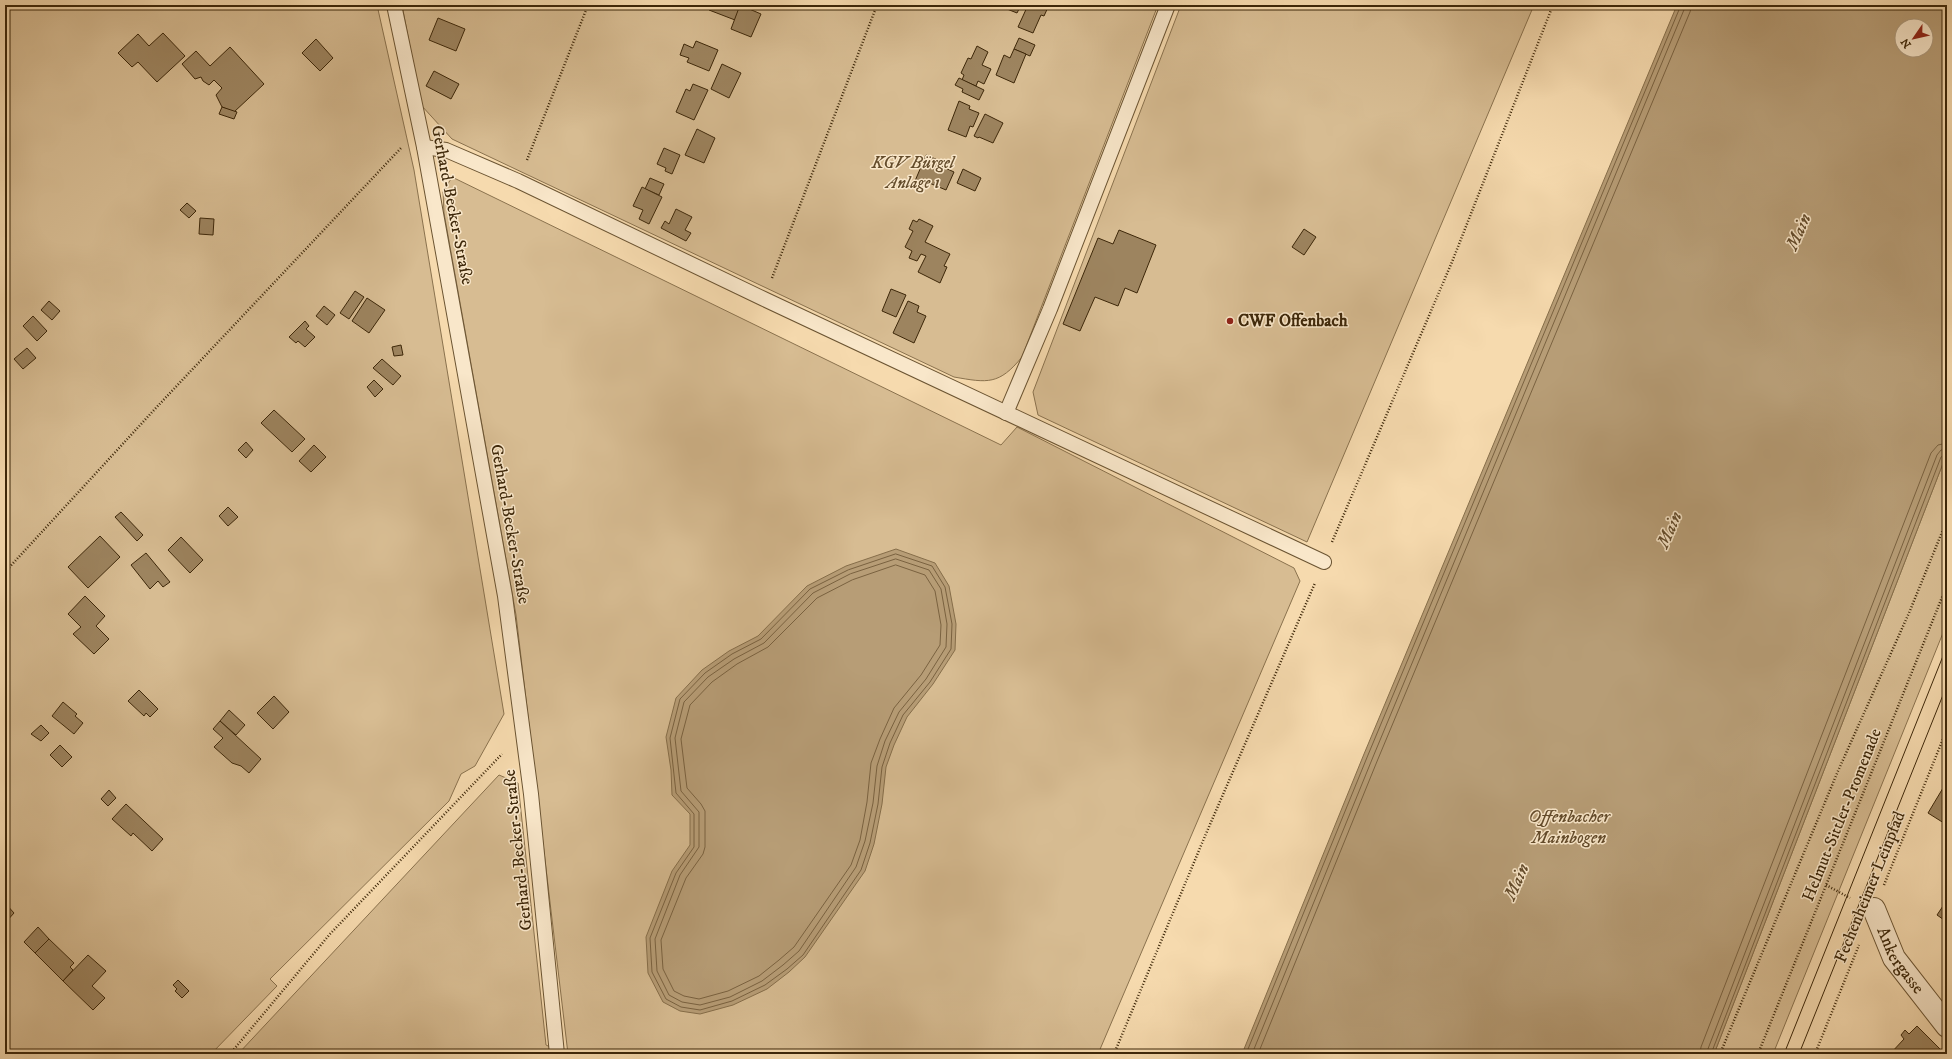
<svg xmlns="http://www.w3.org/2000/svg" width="1952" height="1059" font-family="'IM FELL DW Pica',serif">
<rect width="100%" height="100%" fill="#f6daae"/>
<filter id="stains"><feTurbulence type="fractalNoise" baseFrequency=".005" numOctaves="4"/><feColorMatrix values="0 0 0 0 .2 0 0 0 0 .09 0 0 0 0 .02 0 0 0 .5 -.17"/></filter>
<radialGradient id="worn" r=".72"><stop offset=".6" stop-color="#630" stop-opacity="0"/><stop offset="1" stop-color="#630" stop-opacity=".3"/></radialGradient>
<g fill="#d7bc92" stroke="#8a724e">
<polygon points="5,5 377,5 414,170 504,714 475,766 461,774 449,801 270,979 277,986 211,1054 5,1054"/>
<path d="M402,5h756l-136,352c-23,28 -34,26 -68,20l-502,-238 -31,-34z"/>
<polygon points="1181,5 1534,5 1307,542 1038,415 1033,392"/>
<polygon points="452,177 1001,445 1017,427 1294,568 1300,581 1098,1054 568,1054 516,615 444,213 443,192"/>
<polygon points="1947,453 1947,623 1773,1054 1714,1054"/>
<polygon points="499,775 518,783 546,1045 565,1054 238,1054"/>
</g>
<g fill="#b79d76" stroke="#866e4a" fill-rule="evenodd">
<path d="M1677,5h270v448l-233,601h-472l122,-300zM1902,26h24v24h-24z"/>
<polygon points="896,549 935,563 949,586 956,624 955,650 933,684 907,717 894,745 886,767 882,804 874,844 865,871 805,957 789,972 767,989 733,1005 700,1014 680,1011 663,1002 648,973 646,937 672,871 690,845 690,814 672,795 671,770 666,737 676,698 702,670 729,651 758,636 807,586 846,566"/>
</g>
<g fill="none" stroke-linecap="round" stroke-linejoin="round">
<g stroke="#7a6240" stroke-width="1">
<polygon points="896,554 932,566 945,587 952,624 951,649 930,682 903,715 890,743 882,767 878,804 870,843 861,870 803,955 787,969 765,985 732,1001 700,1010 681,1007 666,999 652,972 650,938 676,873 694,847 694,814 676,793 670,738 680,699 705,673 732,654 761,639 810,589 848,570"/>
<polygon points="896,559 929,570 941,589 947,624 946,647 926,679 899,712 885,741 877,766 873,803 865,841 856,867 799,951 783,965 762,981 730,997 700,1005 682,1002 669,995 657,971 655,939 680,875 699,847 699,812 681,791 675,738 684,702 708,677 734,659 764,643 813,593 850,574"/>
<polygon points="896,565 925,575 935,591 941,625 940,645 921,675 894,708 880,739 871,763 867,802 860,840 851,865 794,947 779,960 759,976 728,991 699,999 684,996 674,991 663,969 661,940 686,878 703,854 705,847 705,811 701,804 687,788 681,739 690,705 712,682 737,664 768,647 817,598 852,580"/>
<polyline points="1246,1054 1368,755 1681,5"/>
<polyline points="1252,1054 1373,757 1686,5"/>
<polyline points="1258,1054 1378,759 1690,12 1692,5"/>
<polyline points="1700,1054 1701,1047 1931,453 1938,445 1947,443"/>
<polyline points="1706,1054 1937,455 1941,450 1947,449"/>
<polyline points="1711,1054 1941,457 1947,454"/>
</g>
</g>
<g fill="#9d845f" stroke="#3d2709">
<polygon points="711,5 741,5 735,20 709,10"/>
<polygon points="740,5 761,14 751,37 731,29"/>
<polygon points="997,5 1028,5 1026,8 1021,5 1017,13"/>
<polygon points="1028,5 1049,5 1044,16 1041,15 1033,33 1018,27"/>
<polygon points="438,18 465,29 456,51 429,40"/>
<polygon points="163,33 185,56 157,82 138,62 132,67 118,53 138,34 149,46"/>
<polygon points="1019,38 1035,45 1030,56 1014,49"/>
<polygon points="316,39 333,58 320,71 302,53"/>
<polygon points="696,41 718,50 709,71 687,62 689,58 680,55 684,44 693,48"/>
<polygon points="977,46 988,52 982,65 991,69 984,84 978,81 976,86 962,80 964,75 961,73 968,58 971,59"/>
<polygon points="230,47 264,84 234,112 222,107 216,95 222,88 214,80 209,85 203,81 201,77 195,79 182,64 196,51 210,66"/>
<polygon points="1014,49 1026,54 1014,83 996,75 1004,55 1010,58"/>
<polygon points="722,64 741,73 729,98 711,89"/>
<polygon points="434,71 459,84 451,99 426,86"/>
<polygon points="959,78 984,90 979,100 962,92 963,89 955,85"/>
<polygon points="693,84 708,90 694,120 676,112 686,89 690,91"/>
<polygon points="959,101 970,106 969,109 979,113 973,127 970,126 966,137 948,130"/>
<polygon points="222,107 237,112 234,119 219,114"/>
<polygon points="985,114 1003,123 993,143 979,137 978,138 974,136"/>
<polygon points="697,129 715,138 704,163 685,155"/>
<polygon points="664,148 680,155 672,174 665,171 666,168 657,164"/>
<polygon points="926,155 940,161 939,165 954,172 946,190 927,182 926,185 915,181"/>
<polygon points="963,169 981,178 975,191 957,183"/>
<polygon points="650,178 664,184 659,195 645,189"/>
<polygon points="642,187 662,197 649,224 639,219 643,210 633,206"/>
<polygon points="187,203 196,211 189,218 180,210"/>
<polygon points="676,209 692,217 685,230 691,233 686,241 661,228 665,221 669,224"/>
<polygon points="200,218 214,219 213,235 199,234"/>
<polygon points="919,219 933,226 925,242 950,254 944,266 947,267 940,283 918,272 926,256 921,254 917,261 909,258 912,251 905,247 913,231 909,229 913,220 917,222"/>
<polygon points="1304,229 1316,237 1304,255 1292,247"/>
<polygon points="1119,230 1156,245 1137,293 1125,288 1118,306 1095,297 1080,331 1063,324 1098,238 1113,244"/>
<polygon points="891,289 906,295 896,317 882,311"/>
<polygon points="355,291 364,297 349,319 340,313"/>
<polygon points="367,298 385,310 369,333 352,321"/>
<polygon points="49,301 60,311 52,320 41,310"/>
<polygon points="908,301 919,306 917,312 926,316 914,343 893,333"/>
<polygon points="324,306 335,315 327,325 316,316"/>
<polygon points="33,316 47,331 37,341 23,326"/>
<polygon points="305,321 309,326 306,329 315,337 305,347 298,341 296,343 289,337"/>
<polygon points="401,345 403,355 394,356 392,347"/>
<polygon points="27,348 36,358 23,369 14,359"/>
<polygon points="382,359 401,376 393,385 373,368"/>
<polygon points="374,380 383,389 375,397 367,387"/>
<polygon points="274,410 305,439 292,452 261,423"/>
<polygon points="246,442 253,450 246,458 238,450"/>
<polygon points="314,445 326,457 311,472 299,461"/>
<polygon points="228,507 238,517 228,526 219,516"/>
<polygon points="121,512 143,535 137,541 115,517"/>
<polygon points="100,536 120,557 88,588 68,567"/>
<polygon points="181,537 203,560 190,573 168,550"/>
<polygon points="146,553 170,582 163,587 158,581 150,589 131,565"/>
<polygon points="85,596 105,616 96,626 109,639 94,654 73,634 81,627 68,614"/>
<polygon points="139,690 158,709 150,717 146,713 144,716 128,701"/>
<polygon points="274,696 289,712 273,729 257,713"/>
<polygon points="63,702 77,714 75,716 83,723 74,734 52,716"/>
<polygon points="229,710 245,725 236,735 220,721"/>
<polygon points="220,721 261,759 249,773 241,766 232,763 214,747 223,738 213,729"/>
<polygon points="41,725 49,733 41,741 31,734"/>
<polygon points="60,745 72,757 62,767 50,755"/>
<polygon points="1946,783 1947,784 1947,825 1928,813"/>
<polygon points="109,790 116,798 108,806 101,799"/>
<polygon points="126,804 163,839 152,851 133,833 131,836 112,819"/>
<polygon points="1947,900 1947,922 1937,915"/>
<polygon points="5,903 14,913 5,923"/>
<polygon points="38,927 49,939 35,953 24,942"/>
<polygon points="49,939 74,963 70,967 73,970 63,981 35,953"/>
<polygon points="88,955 106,971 92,986 105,998 93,1010 63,981"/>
<polygon points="178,980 189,991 182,998 175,991 177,989 173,985"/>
<polygon points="1917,1026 1945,1054 1890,1054 1904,1039 1901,1035 1905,1030 1909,1034"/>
</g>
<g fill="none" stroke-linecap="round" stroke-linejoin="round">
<g stroke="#6b5432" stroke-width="16">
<g id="lane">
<polyline points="394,5 424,147 505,596 531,794 557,1054"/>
<polyline points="424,147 446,150 518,181 764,299 1324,562"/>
<polyline points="1006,413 1050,309 1168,5"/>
</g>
</g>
<g stroke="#6b5432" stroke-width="24">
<g id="street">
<path id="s1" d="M1874,909l20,49 53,68"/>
</g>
</g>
<g stroke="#3d2709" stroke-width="2.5" stroke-dasharray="1 2" stroke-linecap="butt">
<polyline points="527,160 588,5"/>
<polyline points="772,278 877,5"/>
<polyline points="1332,542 1452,262 1553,5"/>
<polyline points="5,572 154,410 401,148"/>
<polyline points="1826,885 1850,898"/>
<polyline points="1884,885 1947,729"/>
<polyline points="230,1054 330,934 502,754"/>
<polyline points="1114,1054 1205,836 1315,583"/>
<polyline points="1720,1054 1838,771 1909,613 1947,520"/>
<polyline points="1758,1054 1947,585"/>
<polyline points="1815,1054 1859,945"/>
</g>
<use href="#lane" stroke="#f9e7ca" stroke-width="14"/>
<use href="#street" stroke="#f9e7ca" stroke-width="22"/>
<g stroke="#3d2709" stroke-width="1">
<polyline points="1784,1054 1947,646"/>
<polyline points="1799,1054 1947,685"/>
</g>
</g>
<circle fill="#8f2418" stroke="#f9e7ca" stroke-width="1.5" cx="1230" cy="321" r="4"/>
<g text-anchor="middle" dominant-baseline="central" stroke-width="3" stroke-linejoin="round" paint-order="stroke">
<g font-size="17" font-style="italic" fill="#644c2b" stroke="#f9e7ca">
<text x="913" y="163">KGV Bürgel<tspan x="913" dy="20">Anlage 1</tspan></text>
</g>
<g font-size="17" fill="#3d2709" stroke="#f9e7ca">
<text transform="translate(452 205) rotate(79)">Gerhard-Becker-Straße</text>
<text transform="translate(510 524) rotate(80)">Gerhard-Becker-Straße</text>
<text transform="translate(1842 815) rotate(-68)">Helmut-Sittler-Promenade</text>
<text transform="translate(518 850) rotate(-96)">Gerhard-Becker-Straße</text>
<text transform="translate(1870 887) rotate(-68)">Fechenheimer Leinpfad</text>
<text stroke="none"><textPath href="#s1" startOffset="58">Ankergasse</textPath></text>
</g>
<g font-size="17" font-weight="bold" fill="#3d2709" stroke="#f9e7ca" text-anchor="start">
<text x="1238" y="321">CWF Offenbach</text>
</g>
<g font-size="18" font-style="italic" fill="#624a2a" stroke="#f9e7ca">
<text transform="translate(1799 232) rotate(-66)">Main</text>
<text transform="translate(1670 530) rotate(-66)">Main</text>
<text x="1569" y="817">Offenbacher<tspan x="1569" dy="21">Mainbogen</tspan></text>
<text transform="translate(1517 882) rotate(-66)">Main</text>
</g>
</g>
<rect width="1952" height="1059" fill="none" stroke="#f6daae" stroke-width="20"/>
<rect x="6" y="6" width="1940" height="1047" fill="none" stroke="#3d2709" stroke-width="2"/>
<rect x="10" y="10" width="1932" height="1039" fill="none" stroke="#3d2709"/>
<g transform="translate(1914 38) rotate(236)"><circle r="19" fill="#f9e7ca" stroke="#ae9a7d"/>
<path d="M0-3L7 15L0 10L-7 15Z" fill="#8f2418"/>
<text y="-6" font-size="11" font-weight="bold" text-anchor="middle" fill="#3d2709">N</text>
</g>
<rect width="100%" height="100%" filter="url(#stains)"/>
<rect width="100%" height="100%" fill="url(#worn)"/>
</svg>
